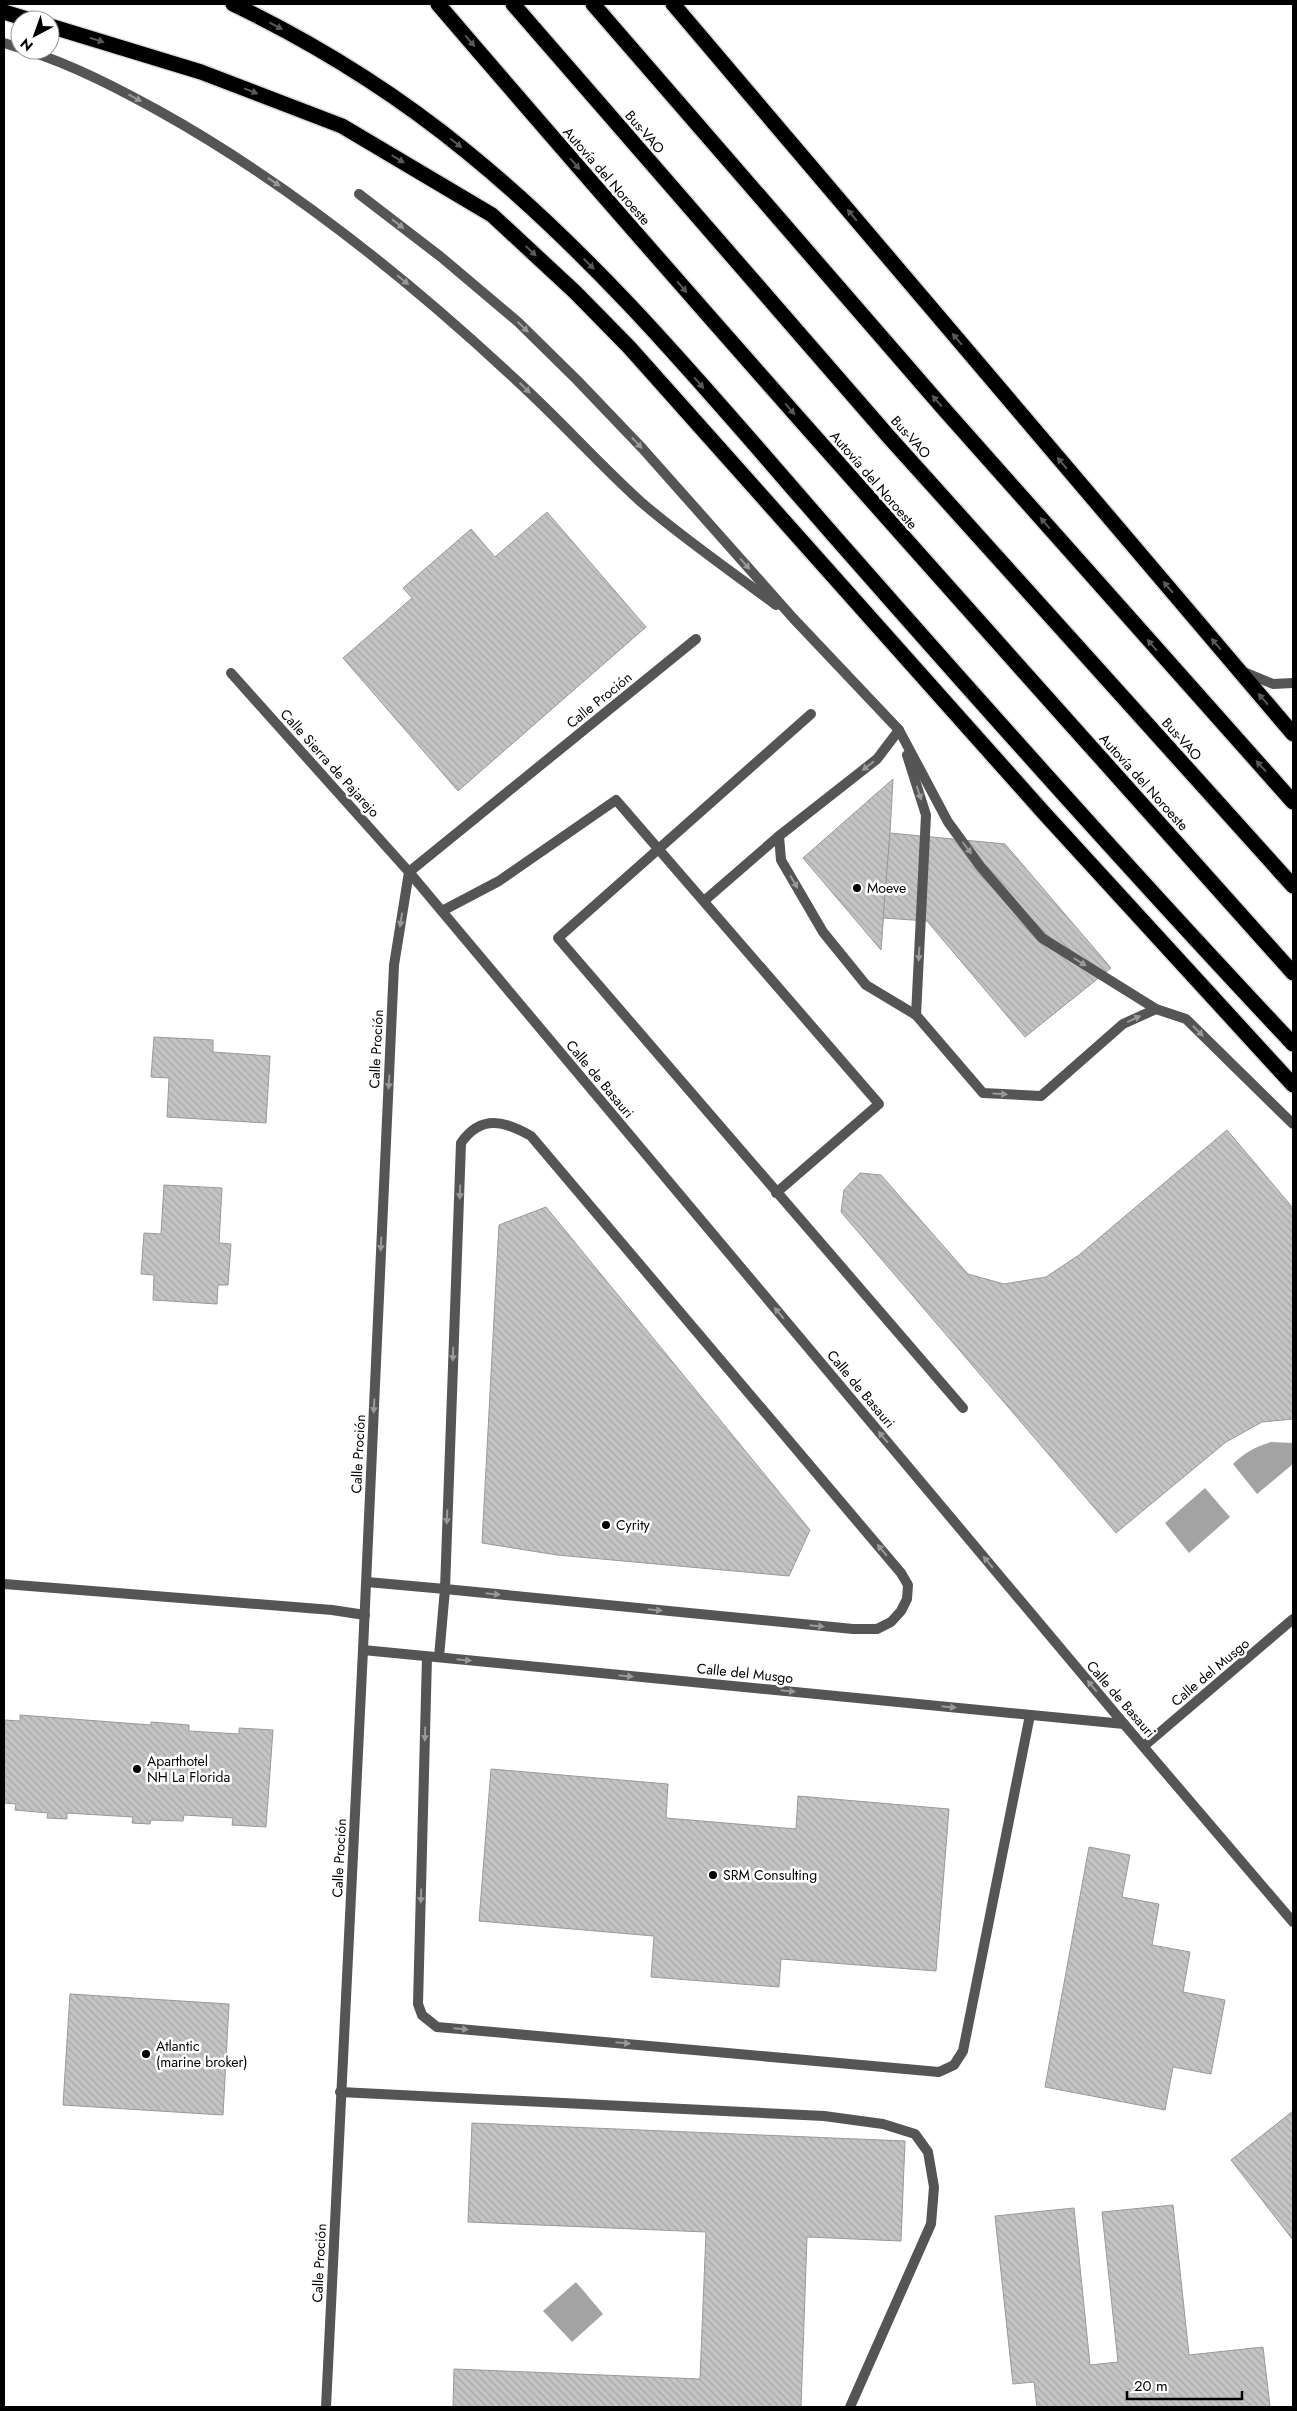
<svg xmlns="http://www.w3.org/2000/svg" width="1297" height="2411" font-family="Jost,sans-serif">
<defs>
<pattern id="building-back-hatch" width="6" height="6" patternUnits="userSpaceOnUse" patternTransform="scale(1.25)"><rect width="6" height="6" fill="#c4c4c4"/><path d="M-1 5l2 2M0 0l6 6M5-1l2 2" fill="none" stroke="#a7a7a7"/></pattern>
</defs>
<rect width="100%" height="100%" fill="#fff"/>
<g fill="#a3a3a3">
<path d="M1271,1442l22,1v21l-36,30 -24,-30c11,-11 22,-17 38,-22z"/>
<polygon points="1205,1488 1230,1517 1189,1553 1165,1523"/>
<polygon points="576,2282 603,2314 572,2342 543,2311"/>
</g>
<g fill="url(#building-back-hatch)" stroke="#999">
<polygon points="547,512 646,627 458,791 343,658 412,598 403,588 471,529 495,557"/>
<polygon points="893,779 890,833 881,950 803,858"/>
<polygon points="890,833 1005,844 1111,968 1025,1037 927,921 883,918"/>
<polygon points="154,1037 213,1040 213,1052 270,1056 266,1123 167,1117 169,1078 151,1077"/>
<polygon points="1227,1130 1293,1208 1293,1419 1262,1422 1226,1442 1116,1533 841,1212 844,1190 860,1173 881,1175 968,1274 1004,1284 1046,1277 1079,1255"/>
<polygon points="164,1185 222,1188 219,1243 231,1244 228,1285 218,1285 217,1304 153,1300 154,1275 141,1274 144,1233 161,1234"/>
<polygon points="546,1207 810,1530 789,1576 557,1555 482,1543 499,1225"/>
<polygon points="20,1715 151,1725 151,1722 189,1725 189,1731 239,1734 239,1728 273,1730 266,1827 232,1825 233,1818 184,1815 183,1821 151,1820 150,1824 132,1823 133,1817 67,1813 67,1819 47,1818 48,1813 15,1810 16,1804 4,1803 4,1720 20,1721"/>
<polygon points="491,1769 668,1784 666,1818 796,1829 798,1796 949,1809 936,1971 781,1959 779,1987 651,1977 654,1936 479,1921"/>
<polygon points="1089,1847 1130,1855 1122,1897 1159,1904 1152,1945 1190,1952 1183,1992 1225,2000 1211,2074 1173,2067 1165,2110 1045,2087"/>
<polygon points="70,1994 229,2004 223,2115 63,2105"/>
<polygon points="1293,2111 1293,2240 1231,2160"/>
<polygon points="472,2123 905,2141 901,2241 807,2237 801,2407 453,2407 454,2369 700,2379 706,2232 468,2222"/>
<polygon points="1173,2205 1189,2355 1263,2347 1270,2407 1037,2407 1034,2382 1013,2384 995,2216 1074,2208 1090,2365 1118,2362 1102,2212"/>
</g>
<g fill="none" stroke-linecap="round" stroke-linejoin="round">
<g stroke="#dbdbdb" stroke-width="18">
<g id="motorway">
<path d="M233,4c83,40 162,89 234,148 144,117 261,264 383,402 145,165 292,330 443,490"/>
<path d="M438,4c280,327 568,648 855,969"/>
<polyline points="513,4 889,437 1293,886"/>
<polyline points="593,4 943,408 1293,802"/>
<polyline points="673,4 1293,734"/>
<polyline points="4,12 30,20"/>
<polyline points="50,26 201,72 342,126 492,215 575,292 629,347 1044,813 1293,1085"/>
</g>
</g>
<g stroke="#555" stroke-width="10">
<polyline points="4,43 20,48"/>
<path d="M26,50c47,15 91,38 133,61 131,73 248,167 357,269 43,39 82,83 125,122 43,37 90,69 135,103"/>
<polyline points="359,194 441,257 518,322 577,380 642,448 793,618 899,730 948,822 980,866 1042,938 1156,1009 1186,1019 1293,1124"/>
<polyline points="811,714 558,938 963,1408"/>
<polyline points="899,730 877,759 779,836 781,860 823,932 866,985 916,1015"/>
<polyline points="907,755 926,815 916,1015 983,1093 1041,1096 1123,1024 1156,1009"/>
<polyline points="704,901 779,836"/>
<polyline points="442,911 499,881 616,800 879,1104 776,1193"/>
<path d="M367,1582l78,7 16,-446c20,-29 44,-22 70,-7l370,437 7,12 -1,14 -6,12 -10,11 -14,7h-24l-408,-40 -6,68"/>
<polyline points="4,1584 332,1610 365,1615"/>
<polyline points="427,1657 418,2004 422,2015 437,2027 939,2072 954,2065 963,2051 1030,1715"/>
<polyline points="340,2092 824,2116 883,2124 915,2134 928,2152 934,2187 931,2224 850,2407"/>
</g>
<g stroke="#555" stroke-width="10">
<polyline points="1244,672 1273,684 1293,683"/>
<polyline points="231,673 409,872 1124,1724 1293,1922"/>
<polyline points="363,1650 1124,1724"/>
<polyline points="1144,1746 1293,1619"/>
<polyline points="326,2407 363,1650 394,965 409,872 696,639"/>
</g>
<use href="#motorway" stroke="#000" stroke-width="15"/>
</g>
<defs><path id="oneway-solid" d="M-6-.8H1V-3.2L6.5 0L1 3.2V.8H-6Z" transform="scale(1.25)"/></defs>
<g fill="#595959">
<use href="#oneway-solid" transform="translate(276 26) rotate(28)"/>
<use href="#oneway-solid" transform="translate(97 40) rotate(17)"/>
<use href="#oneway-solid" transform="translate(470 41) rotate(49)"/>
<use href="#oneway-solid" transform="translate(251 91) rotate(21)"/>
<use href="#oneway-solid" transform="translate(456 143) rotate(37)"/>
<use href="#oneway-solid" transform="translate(398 159) rotate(31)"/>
<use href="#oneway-solid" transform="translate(575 164) rotate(49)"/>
<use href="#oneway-solid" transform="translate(852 215) rotate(-130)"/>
<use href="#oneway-solid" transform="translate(531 251) rotate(43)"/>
<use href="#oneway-solid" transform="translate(589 264) rotate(44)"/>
<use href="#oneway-solid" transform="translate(682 287) rotate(49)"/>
<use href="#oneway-solid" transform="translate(957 339) rotate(-130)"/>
<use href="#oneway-solid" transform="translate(699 383) rotate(49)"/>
<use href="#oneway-solid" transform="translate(937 401) rotate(-131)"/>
<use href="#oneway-solid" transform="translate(790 409) rotate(49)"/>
<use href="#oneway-solid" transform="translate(1062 463) rotate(-130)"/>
<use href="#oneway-solid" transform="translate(1045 523) rotate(-131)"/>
<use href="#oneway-solid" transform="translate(1168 587) rotate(-130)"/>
<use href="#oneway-solid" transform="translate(1216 644) rotate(-131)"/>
<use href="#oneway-solid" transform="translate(1152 645) rotate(-131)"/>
<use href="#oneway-solid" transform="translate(1263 699) rotate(-131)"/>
<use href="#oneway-solid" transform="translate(1261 766) rotate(-132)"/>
</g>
<g fill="#999">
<use href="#oneway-solid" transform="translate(135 98) rotate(28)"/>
<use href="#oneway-solid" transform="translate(274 182) rotate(34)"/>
<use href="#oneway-solid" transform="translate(398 224) rotate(38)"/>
<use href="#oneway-solid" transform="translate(403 280) rotate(39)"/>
<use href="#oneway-solid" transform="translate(523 327) rotate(44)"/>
<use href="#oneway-solid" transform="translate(525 388) rotate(44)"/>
<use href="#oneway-solid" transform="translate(637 443) rotate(47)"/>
<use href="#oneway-solid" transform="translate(745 564) rotate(48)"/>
<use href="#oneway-solid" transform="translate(868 766) rotate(142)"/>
<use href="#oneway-solid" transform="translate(919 793) rotate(72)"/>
<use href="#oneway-solid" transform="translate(967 848) rotate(53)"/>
<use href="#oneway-solid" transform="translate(794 882) rotate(60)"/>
<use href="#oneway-solid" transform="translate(401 920) rotate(99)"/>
<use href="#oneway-solid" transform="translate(919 954) rotate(93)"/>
<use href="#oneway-solid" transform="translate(1080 962) rotate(32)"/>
<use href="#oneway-solid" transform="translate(1134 1019) rotate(-25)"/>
<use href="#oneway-solid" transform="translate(1198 1031) rotate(45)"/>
<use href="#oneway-solid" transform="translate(389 1082) rotate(93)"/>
<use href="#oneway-solid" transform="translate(1000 1094) rotate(3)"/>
<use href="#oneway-solid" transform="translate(460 1192) rotate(92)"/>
<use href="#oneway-solid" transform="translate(381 1244) rotate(93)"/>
<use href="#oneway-solid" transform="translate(779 1313) rotate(-130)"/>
<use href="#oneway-solid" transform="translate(453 1354) rotate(92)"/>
<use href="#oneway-solid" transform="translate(374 1406) rotate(93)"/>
<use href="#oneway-solid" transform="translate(883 1437) rotate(-130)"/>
<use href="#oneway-solid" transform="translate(447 1517) rotate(92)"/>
<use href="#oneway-solid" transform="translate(882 1550) rotate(-130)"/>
<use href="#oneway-solid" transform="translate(988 1562) rotate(-130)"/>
<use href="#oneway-solid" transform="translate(493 1594) rotate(6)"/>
<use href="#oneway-solid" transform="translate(655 1610) rotate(6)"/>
<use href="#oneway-solid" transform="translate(817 1626) rotate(6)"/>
<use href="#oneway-solid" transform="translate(464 1660) rotate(6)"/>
<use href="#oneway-solid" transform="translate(626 1676) rotate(6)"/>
<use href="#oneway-solid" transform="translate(1092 1686) rotate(-130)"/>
<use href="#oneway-solid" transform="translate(788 1691) rotate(6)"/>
<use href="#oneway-solid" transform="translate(949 1707) rotate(6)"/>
<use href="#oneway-solid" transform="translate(425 1734) rotate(92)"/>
<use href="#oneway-solid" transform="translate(421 1896) rotate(92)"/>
<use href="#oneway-solid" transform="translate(461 2029) rotate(5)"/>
<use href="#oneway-solid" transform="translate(623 2043) rotate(5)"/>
</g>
<g fill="#000" stroke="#fff" stroke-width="2">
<circle cx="857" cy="888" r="5"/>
<circle cx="606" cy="1525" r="5"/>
<circle cx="137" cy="1769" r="5"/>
<circle cx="713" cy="1875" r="5"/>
<circle cx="146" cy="2054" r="5"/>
</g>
<g text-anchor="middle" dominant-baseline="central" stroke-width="5" stroke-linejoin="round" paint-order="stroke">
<g font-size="14" fill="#000" stroke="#fff">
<text transform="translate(645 132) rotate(49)">Bus-VAO</text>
<text transform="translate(607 176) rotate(49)">Autovía del Noroeste</text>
<text transform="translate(911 437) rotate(48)">Bus-VAO</text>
<text transform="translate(874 480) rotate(49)">Autovía del Noroeste</text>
<text transform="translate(599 700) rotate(-39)">Calle Proción</text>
<text transform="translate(1182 739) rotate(48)">Bus-VAO</text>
<text transform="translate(330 763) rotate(48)">Calle Sierra de Pajarejo</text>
<text transform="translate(1144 782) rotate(48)">Autovía del Noroeste</text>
<text transform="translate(376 1049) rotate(-87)">Calle Proción</text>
<text transform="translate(600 1079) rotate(50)">Calle de Basauri</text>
<text transform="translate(861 1389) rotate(50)">Calle de Basauri</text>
<text transform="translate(358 1454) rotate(-87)">Calle Proción</text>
<text transform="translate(1210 1672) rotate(-40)">Calle del Musgo</text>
<text transform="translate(745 1673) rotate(6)">Calle del Musgo</text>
<text transform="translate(1121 1699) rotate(49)">Calle de Basauri</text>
<text transform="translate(339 1858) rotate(-87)">Calle Proción</text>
<text transform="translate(319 2263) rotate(-87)">Calle Proción</text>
</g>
<g font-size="14" fill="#000" stroke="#fff" text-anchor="start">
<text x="867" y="888">Moeve</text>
<text x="616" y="1525">Cyrity</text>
<text x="147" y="1761">Aparthotel<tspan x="147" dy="16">NH La Florida</tspan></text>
<text x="723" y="1875">SRM Consulting</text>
<text x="156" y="2046">Atlantic<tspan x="156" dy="16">(marine broker)</tspan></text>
</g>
</g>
<rect width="1297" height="2411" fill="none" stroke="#000000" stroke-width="10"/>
<g transform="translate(35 35) rotate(221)"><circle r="24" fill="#ffffff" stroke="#999999"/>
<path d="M0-4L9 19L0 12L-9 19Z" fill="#000000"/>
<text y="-8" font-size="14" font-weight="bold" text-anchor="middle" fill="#000000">N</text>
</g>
<path d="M1127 2391v8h115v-8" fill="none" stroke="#000000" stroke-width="2.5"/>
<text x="1134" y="2391" font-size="15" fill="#000000" stroke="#ffffff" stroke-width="4" paint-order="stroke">20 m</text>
</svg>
